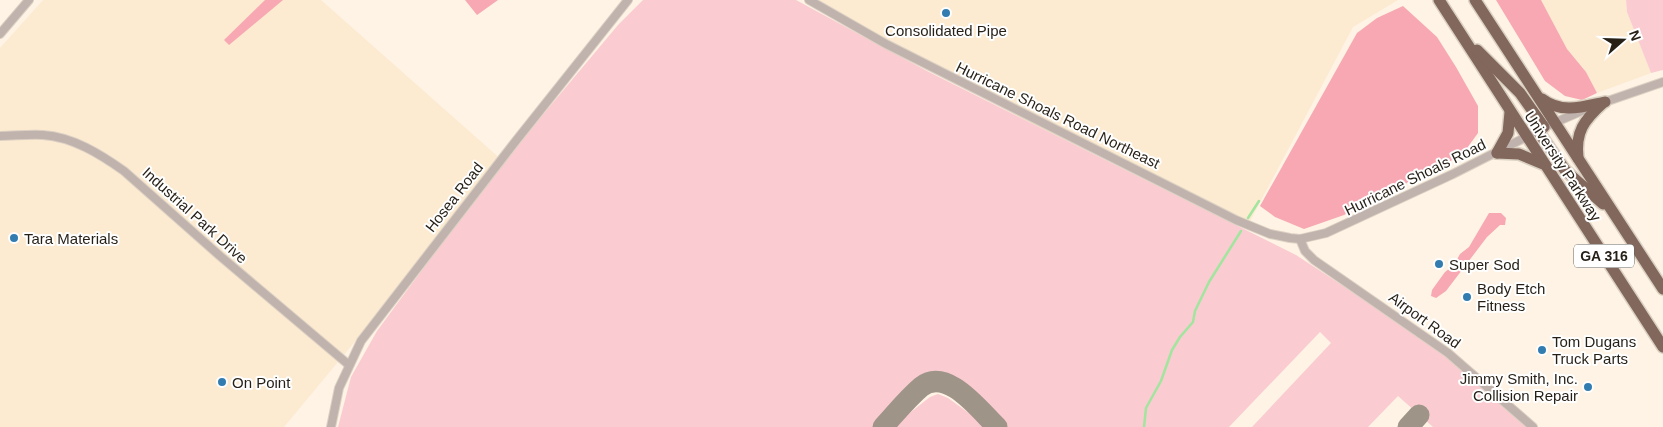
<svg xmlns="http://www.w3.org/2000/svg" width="1663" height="427" font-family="Arial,sans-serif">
<rect width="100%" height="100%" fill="#fef3e4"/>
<g fill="#fcead1">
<polygon points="43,0 321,0 504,162 284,427 0,427 0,48"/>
<polygon points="815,0 1398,0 1353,27 1248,225 1041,129 839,17"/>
<polygon points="1541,0 1626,0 1627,12 1651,73 1597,93 1586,72 1567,49"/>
</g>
<g fill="#faccd1">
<path d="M643,0h153l131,71 369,184 119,78 43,33 70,61h-95l-35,-31 -30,31h-116l79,-84 -11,-11 -91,95h-222l-46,-45c-39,-23 -64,20 -88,45h-535l13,-50 26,-46 90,-122 73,-91 78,-93z"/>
<polygon points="1626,0 1663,0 1663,70 1651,73 1627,12"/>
<polygon points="938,394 948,398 988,427 892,427 930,397"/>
</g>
<g fill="#f7a8b2">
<polygon points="265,0 283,0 229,45 224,40"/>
<polygon points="465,0 498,0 477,15"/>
<polygon points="1496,0 1541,0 1567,49 1586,72 1597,93 1582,100 1565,96 1545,81"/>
<polygon points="1403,6 1437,37 1456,67 1478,106 1478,133 1462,155 1344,215 1304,229 1275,217 1260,206 1357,33 1377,18"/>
<polygon points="1489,213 1501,213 1506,218 1505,225 1500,225 1487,237 1446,291 1436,298 1431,296 1432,290 1445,272 1454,265 1460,254 1469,247"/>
</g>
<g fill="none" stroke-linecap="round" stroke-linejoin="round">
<g stroke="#a1e59e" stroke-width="2.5">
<polyline points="1248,218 1259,201"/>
<polyline points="1144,427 1146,408 1161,381 1172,350 1180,337 1193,322 1195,311 1209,282 1241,231"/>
</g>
<g stroke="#9e9488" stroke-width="21">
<path d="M883,427c12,-13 24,-28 38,-40 26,-21 59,24 76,40"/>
<polyline points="1408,427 1419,415"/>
</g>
<g stroke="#dbd1c3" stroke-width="10">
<g id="minor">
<polyline points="809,0 886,44 1236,220 1270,234 1290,238 1300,239 1326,233 1453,174 1530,135"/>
<polyline points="0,34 29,0"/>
<polyline points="1602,103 1663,82"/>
<polyline points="1540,129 1584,110"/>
<path d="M0,136c14,0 29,-2 43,-1 30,2 57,19 81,36l96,85 129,109"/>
<polyline points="1300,239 1305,251 1314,260 1448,353 1533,427"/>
<polyline points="331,427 339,388 361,341 515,142 628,0"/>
</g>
</g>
<g stroke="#dbd1c3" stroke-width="14">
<g id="highway">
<polyline points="1439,0 1663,347"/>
<polyline points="1475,0 1663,289"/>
<polyline points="1477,50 1520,93 1544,127"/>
<path d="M1542,99c20,15 40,8 63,3"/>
<polyline points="1538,131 1565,170 1603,204"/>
<polyline points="1497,153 1519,154 1543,164"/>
<polyline points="1497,153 1508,133 1510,112"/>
<path d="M1578,158c-3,-26 6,-38 25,-55"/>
</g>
</g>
<use href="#minor" stroke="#c0b2ad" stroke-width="8"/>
<use href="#highway" stroke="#82675c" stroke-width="11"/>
</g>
<g fill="#327cb0" stroke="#fff" stroke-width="2">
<circle cx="946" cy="13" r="5"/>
<circle cx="14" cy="238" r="5"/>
<circle cx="1439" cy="264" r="5"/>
<circle cx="1467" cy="297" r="5"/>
<circle cx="1542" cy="350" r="5"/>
<circle cx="222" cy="382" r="5"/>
<circle cx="1588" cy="387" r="5"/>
</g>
<g text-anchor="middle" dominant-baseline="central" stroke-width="4" stroke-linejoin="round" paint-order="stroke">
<rect fill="#fff" stroke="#67625c" stroke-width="1" x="1574" y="244.5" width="60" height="23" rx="4"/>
<g font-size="14" font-weight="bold" fill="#261f16">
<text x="1604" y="256">GA 316</text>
</g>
<g font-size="15" fill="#261f16" stroke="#fff" text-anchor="start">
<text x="946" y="30" text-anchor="middle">Consolidated Pipe</text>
<text x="24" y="238">Tara Materials</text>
<text x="1449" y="264">Super Sod</text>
<text x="1477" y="288">Body Etch<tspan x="1477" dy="17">Fitness</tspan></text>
<text x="1552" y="341">Tom Dugans<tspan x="1552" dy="17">Truck Parts</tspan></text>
<text x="1578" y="378" text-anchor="end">Jimmy Smith, Inc.<tspan x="1578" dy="17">Collision Repair</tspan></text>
<text x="232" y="382">On Point</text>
</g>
<g font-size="15" fill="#261f16" stroke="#fff">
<text transform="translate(1058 115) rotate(26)">Hurricane Shoals Road Northeast</text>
<text transform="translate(1563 166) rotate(57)">University Parkway</text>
<text transform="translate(1415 177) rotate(-26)">Hurricane Shoals Road</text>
<text transform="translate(454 197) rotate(-52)">Hosea Road</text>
<text transform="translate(195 215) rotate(42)">Industrial Park Drive</text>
<text transform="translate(1425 320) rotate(36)">Airport Road</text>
</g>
</g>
<g transform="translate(1623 40) rotate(70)" stroke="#ffffff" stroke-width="4" paint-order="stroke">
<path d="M0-4L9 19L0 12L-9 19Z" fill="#261f16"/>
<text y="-8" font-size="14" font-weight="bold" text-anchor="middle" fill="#261f16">N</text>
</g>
</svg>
